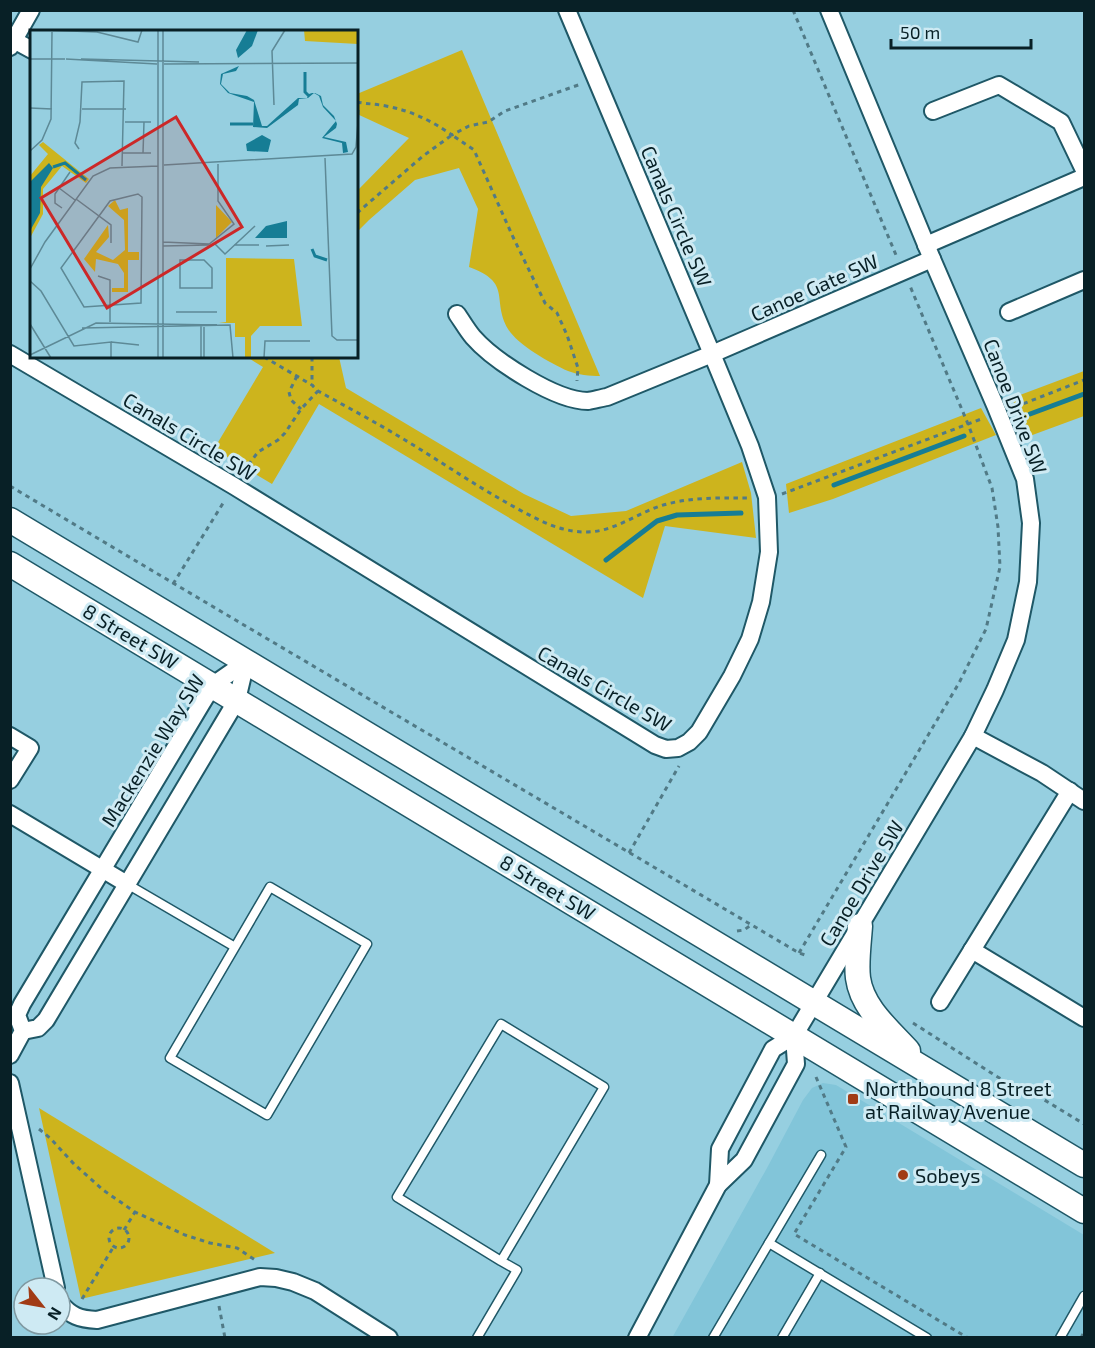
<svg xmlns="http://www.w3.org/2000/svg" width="1095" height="1348" font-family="'Exo 2',sans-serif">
<rect width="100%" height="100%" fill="#96cfe0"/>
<polygon fill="#82c5d9" points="823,1083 836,1085 1084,1235 1084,1337 672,1338 767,1168 803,1100 812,1088"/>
<g fill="#cdb41d">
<path d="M462,50l138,326c-10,0 -22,-1 -32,-5 -18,-8 -50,-26 -60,-42 -17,-30 5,-46 -39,-62l9,-58 -19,-41 -44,12 -46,40 -12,12v-41l52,-53 -52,-24v-20z"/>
<polygon points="247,357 339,357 346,388 524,494 571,516 626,511 742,462 751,493 756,538 665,526 643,598 319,404 272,484 214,449 263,367"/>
<polygon points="1084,371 1084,416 1027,437 1012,398"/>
<polygon points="981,408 996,435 833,499 789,513 786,484"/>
<polygon points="39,1108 275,1253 81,1299"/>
</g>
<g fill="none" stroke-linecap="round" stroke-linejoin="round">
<g stroke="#167d95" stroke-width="5">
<polyline points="1030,414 1084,394"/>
<polyline points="834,485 964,436"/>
<polyline points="606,560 657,521 677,515 741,513"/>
</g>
<g stroke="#1f5867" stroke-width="11">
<g id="lane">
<polyline points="127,884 235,947 270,887 367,944 267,1115 170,1058 235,947"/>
<polyline points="769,1243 821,1155"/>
<polyline points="477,1338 517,1270 501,1261 397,1197 501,1024 604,1087 501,1261"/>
<polyline points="713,1338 769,1243 927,1338"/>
<polyline points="782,1338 820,1273"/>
<polyline points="1060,1338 1084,1296"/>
</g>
</g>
<g stroke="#1f5867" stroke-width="20">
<g id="street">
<polyline points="10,38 32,50"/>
<polyline points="10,47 31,10"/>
<polyline points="933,111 999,85 1061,122 1084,170"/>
<polyline points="926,245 1084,177"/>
<polyline points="1009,312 1084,280"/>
<path d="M457,314c5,7 10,16 16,23 21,24 83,64 115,64 6,-1 13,-3 19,-4l105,-43 220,-95"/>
<polyline points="10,354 234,486 655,745 666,749 678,748 689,742 699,732 732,676 750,639 761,602 769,552 767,497 750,446 712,354 567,10"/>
<polyline points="10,736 30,748 10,780"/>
<polyline points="973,736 1042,773 1084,801"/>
<polyline points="10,814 127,884"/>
<polyline points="972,950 1084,1018"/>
<polyline points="940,1002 1070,791"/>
<polyline points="23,1031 38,1028 46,1020 237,700 246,662"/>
<polyline points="10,1055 23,1031 17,1015 22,1004 202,703 213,685 246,662"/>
<polyline points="10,1083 56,1288"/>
<polyline points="718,1185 720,1149 773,1049 794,1036 973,736 995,690 1016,640 1028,582 1031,523 1025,479 995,405 932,259 829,10"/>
<path d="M60,1303c11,13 19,16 37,17l163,-43 16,1 17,4 22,9 74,47"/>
<polyline points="637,1338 718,1185 744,1160 796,1064 794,1036"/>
</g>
</g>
<g stroke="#1f5867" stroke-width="27">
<g id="secondary">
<polyline points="10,520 1084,1165"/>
<polyline points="10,564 1084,1211"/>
<path d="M860,926c-1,15 -4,37 -2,52 4,30 31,52 50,73"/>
</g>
</g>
<g stroke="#517a86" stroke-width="3" stroke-dasharray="4.5 4.5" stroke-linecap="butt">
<polyline points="793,10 896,255"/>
<path d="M357,102c10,2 19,2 29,4 26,5 44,14 66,29l17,-9 19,-4 17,-11 76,-27"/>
<polyline points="357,213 423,156 452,135 474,150 513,237 545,303 557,313 567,335 578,368 577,381"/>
<path d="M264,357l48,28 6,6c29,16 59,32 87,49 38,23 74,48 113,69 22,12 43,23 68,23 30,0 53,-21 81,-28 27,-7 55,-6 82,-6"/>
<polyline points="312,357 312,385"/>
<polyline points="297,376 289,392 291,400 301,409"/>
<polyline points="1015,407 1084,380"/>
<polyline points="243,472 258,452 278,440 285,433 301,409 318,391"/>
<path d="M10,486c263,157 526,311 789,467l9,3"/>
<polyline points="782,494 984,418"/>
<polyline points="173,584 225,500"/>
<polyline points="629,853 679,766"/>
<polyline points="737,931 744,930 751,925"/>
<polyline points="799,953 959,683 986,629 1000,567 998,527 992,488 968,424 910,286"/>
<polyline points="913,1023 996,1076 1008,1083 1033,1093 1084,1124"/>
<polyline points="816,1077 846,1147 794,1234 968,1338"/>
<polyline points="39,1129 50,1138 74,1164 103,1190 135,1212 185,1235 210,1243 237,1248 255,1260"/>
<circle cx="119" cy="1238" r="10"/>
<polyline points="124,1230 135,1212"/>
<polyline points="82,1299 114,1246"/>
<polyline points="219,1306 225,1338"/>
<polyline points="1081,1338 1084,1332"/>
</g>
<use href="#lane" stroke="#fff" stroke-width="8"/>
<use href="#street" stroke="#fff" stroke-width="16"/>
<use href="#secondary" stroke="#fff" stroke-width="24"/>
</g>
<g fill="#a13b15" stroke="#ceeaf3" stroke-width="2">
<rect x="847" y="1093" width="12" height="12" rx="3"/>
<circle cx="903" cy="1175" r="6"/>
</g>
<g text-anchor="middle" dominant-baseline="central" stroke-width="6" stroke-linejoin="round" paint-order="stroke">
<g font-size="20" fill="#082026" stroke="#ceeaf3">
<text transform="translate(677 216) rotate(67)">Canals Circle SW</text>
<text transform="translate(814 287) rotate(-24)">Canoe Gate SW</text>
<text transform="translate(1016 406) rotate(69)">Canoe Drive SW</text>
<text transform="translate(190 436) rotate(31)">Canals Circle SW</text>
<text transform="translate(131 636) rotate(31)">8 Street SW</text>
<text transform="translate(605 688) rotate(30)">Canals Circle SW</text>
<text transform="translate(152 750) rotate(-58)">Mackenzie Way SW</text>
<text transform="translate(861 883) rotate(-59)">Canoe Drive SW</text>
<text transform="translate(548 887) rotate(31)">8 Street SW</text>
</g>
<g font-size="20" fill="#082026" stroke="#ceeaf3" text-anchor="start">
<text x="865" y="1088">Northbound 8 Street<tspan x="865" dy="23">at Railway Avenue</tspan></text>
<text x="915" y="1175">Sobeys</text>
</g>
</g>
<g transform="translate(30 30)">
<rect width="328" height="328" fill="#96cfe0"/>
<path d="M274,0h54v14l-53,-3zM13,112l46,37 -3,4 -24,-17 -19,23v25l-13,24v-62l18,-22 -9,-9zM85,170l5,10 8,-2v44h11v8h-11v32h-16v-4h12v-15l-6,-9 -22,-5 -1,13 -11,-13 24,-34 1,12 -13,15 17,8 12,-10 -1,-30 -16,-14zM186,175l16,17 -16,16zM196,228l68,1 8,67h-42l-9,10v22h-6v-21h-10v-14h-16l7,-1z" fill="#cdb41d"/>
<path d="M217,0h11l-6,16 -14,12 -2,-8zM209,36l-3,5 -13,3 -2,10 9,9 17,3 7,4 8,26h5l31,-28h9l2,-4 3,-1h3l6,3 2,9 11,11 3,8 -1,4 -12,9 22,5 2,10 -5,1 -1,-10 -20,-5 14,-17 -13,-14 -4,-11 -5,-3 -6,5 -9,1 -1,6 -31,23 -14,-1 1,-25 -26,-9 -8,-9 1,-10zM232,105l9,5 -3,12 -21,-1 -1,-7zM19,133l4,5 -12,19 -1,26 -10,18v-49zM257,191v17h-32l11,-12z" fill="#167d95"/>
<path fill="none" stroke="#167d95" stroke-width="3" d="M275,42v20l4,4M200,94h23M23,137l12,-4 21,17M282,219l3,7 12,4"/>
<path fill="none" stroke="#5d8996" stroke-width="1.5" d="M14,0l53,2 41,10 4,-12M128,0v328M0,29h35M36,29l91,5M51,29l118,3M134,34l195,-1M244,75l-2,-54 13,-21M0,78l22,1M52,79h44M95,92h26M49,119l-4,-6 5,-21 2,-40 42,-1 -2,85M0,121l12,-11 9,-21 1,-87M92,123h29M113,123l1,-31M295,128l7,178 5,4h22M134,135l188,-11 4,-7 3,-37M29,158l16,12M108,164l4,3 -1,106 -57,4 -23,-39 49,-67zM46,169l35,26v18M32,178l-7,-5v-9l15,-22M133,212l46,2M184,213l11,11 30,-28M204,215h25M133,216l45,-1 26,-21 -16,-23v-37M236,216l23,-1M150,230h24l8,8v20h-32zM0,239l15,-27 48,-66 17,-8 48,-2M68,246l12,4v42M0,251l11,10 33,55 37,-4v16M146,282h41M0,294l21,34M52,298l148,-3 3,33M81,312l28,3M0,325l66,-32 121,2M133,328v-328M171,328v-32M174,328v-31M234,328l1,-17h45"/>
<path fill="#cc2828" fill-opacity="0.15" stroke="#cc2828" stroke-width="3" d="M146,87l66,110 -135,81 -66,-110z"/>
<rect width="328" height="328" fill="none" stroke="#082026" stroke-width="3"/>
</g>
<rect width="1095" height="1348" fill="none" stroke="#082026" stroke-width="24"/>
<g transform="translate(42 1306) rotate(121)"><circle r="28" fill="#ceeaf3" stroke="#7f99a1" stroke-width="1.5"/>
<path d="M0-4.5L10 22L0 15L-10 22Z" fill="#a13b15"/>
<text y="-9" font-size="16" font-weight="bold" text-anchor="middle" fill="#082026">N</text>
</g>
<path d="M891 39v9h140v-9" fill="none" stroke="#082026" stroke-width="3"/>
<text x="900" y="39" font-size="18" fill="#082026" stroke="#ceeaf3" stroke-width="4.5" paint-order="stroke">50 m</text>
</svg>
